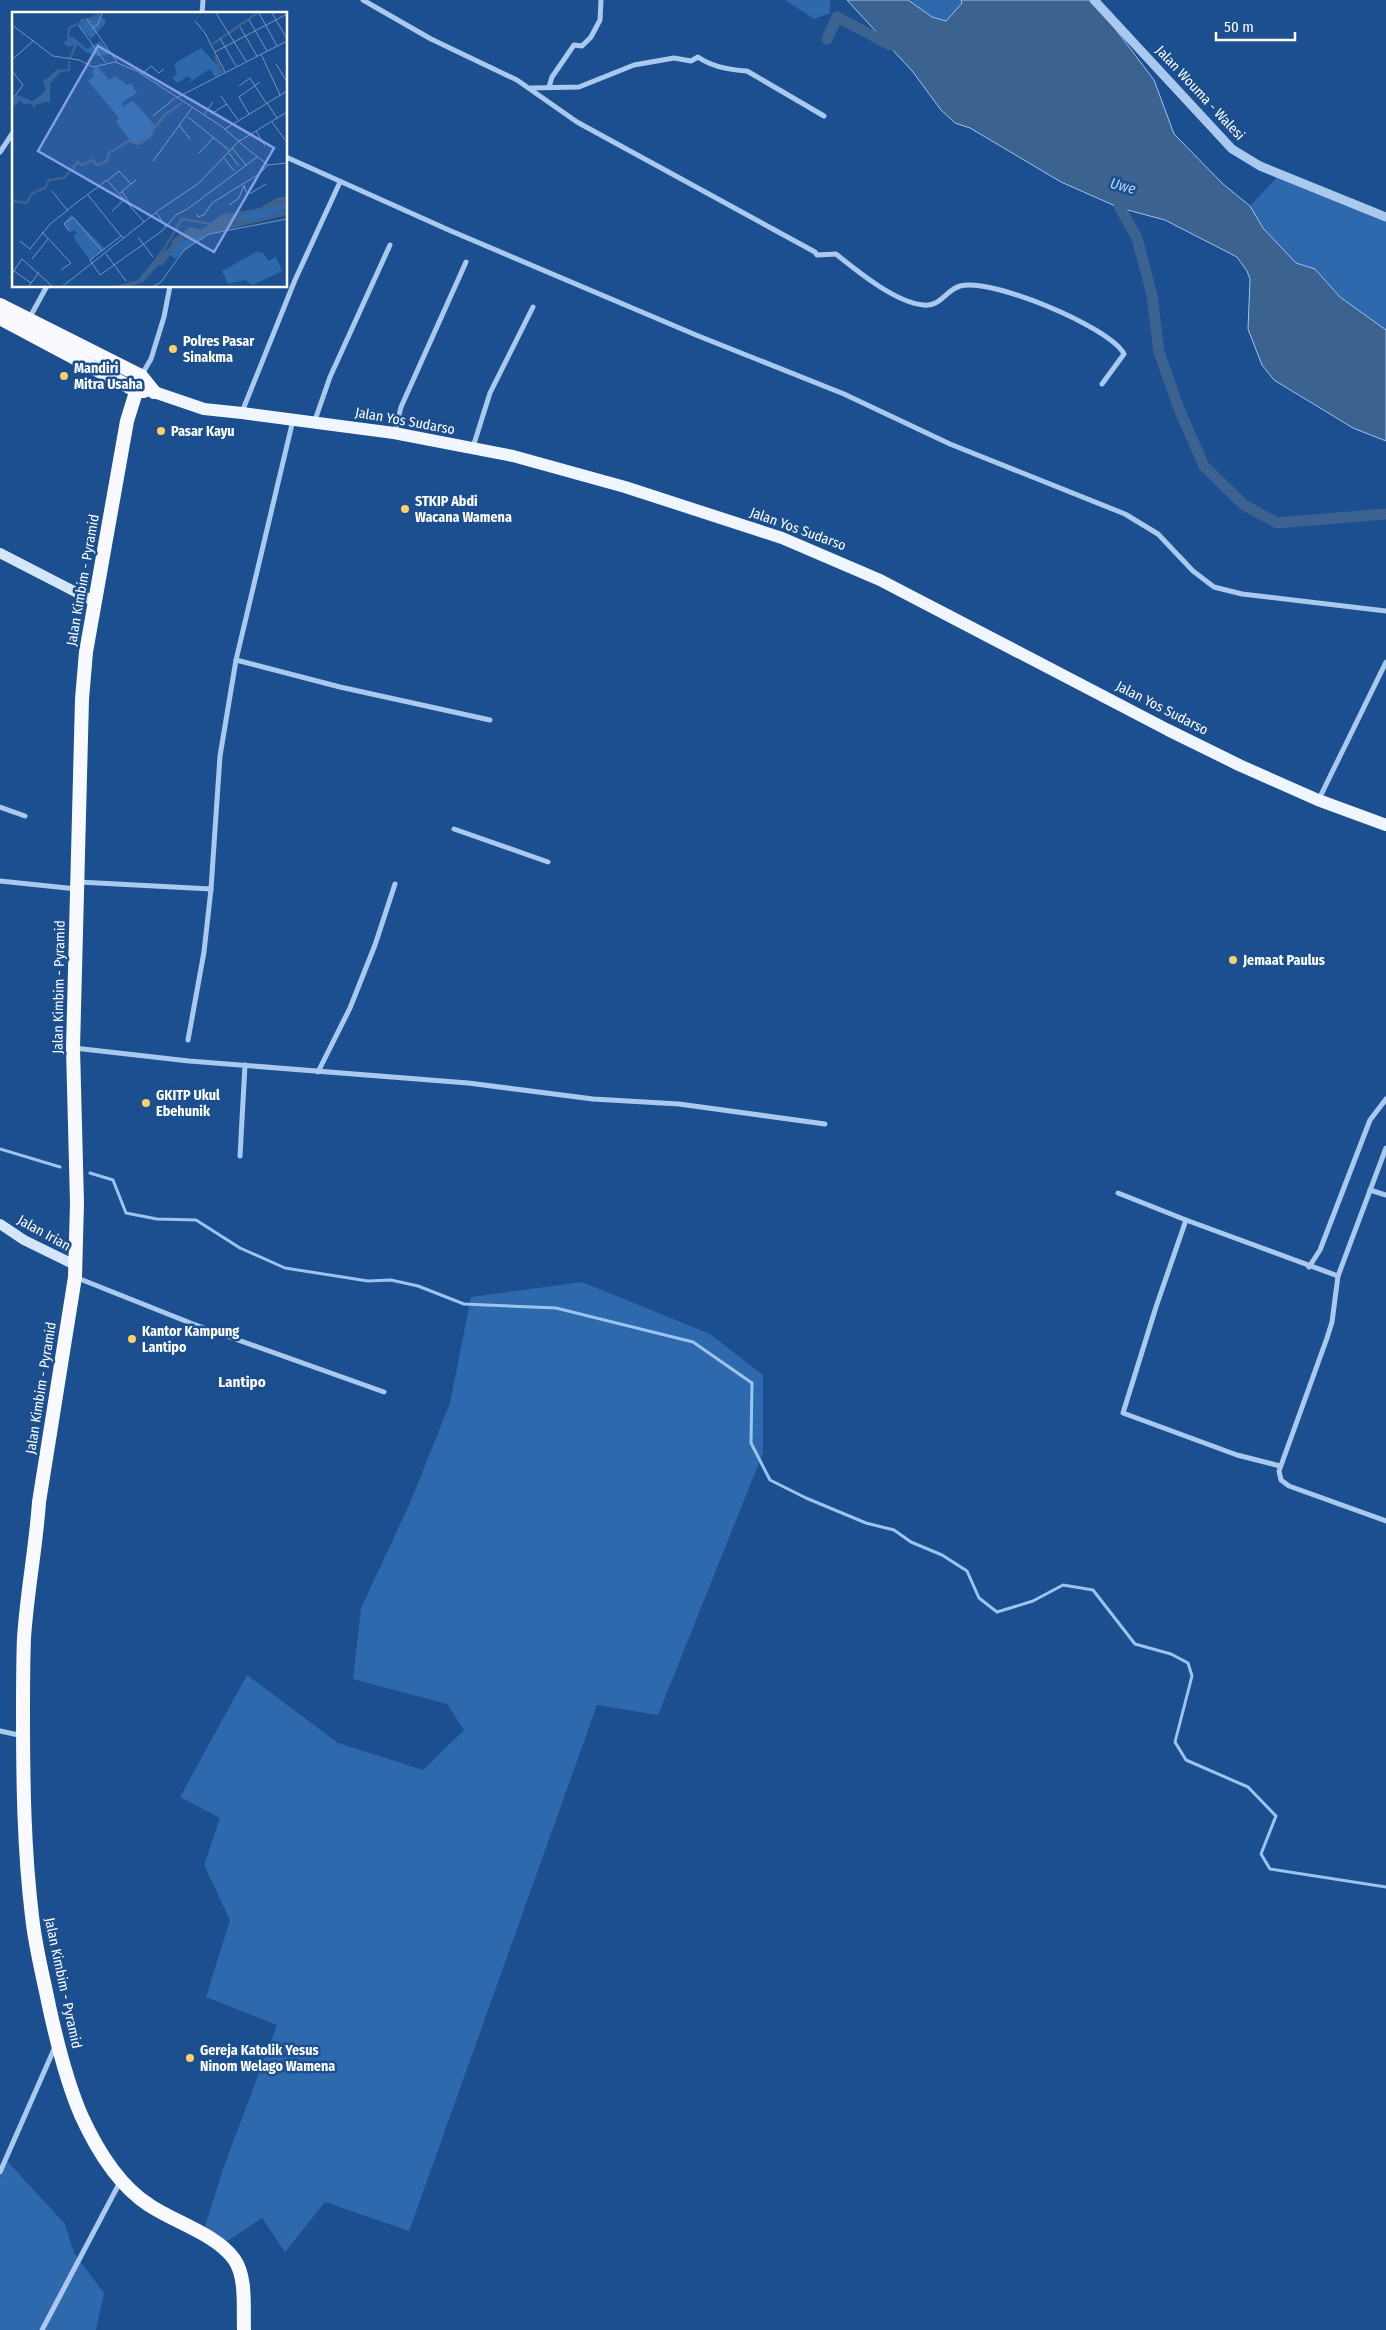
<svg xmlns="http://www.w3.org/2000/svg" width="1386" height="2330" font-family="'Fira Sans Condensed',sans-serif">
<rect width="100%" height="100%" fill="#1b4f8f"/>
<g fill="#2e69ad">
<polygon points="785,0 830,0 830,13 814,19"/>
<polygon points="908,0 961,0 962,3 946,21 932,17"/>
<polygon points="1278,176 1386,215 1386,330 1340,297 1315,269 1296,263 1263,228 1250,206"/>
<polygon points="582,1282 710,1334 763,1375 763,1453 658,1715 597,1705 409,2231 325,2202 285,2252 262,2218 223,2244 203,2233 224,2166 277,2025 206,1997 230,1920 204,1865 220,1818 180,1797 247,1675 338,1743 423,1770 464,1730 447,1704 353,1679 361,1608 410,1503 450,1403 471,1297"/>
<polygon points="6,2160 65,2224 74,2253 104,2293 96,2330 0,2330 0,2178"/>
</g>
<polygon fill="#3c6290" stroke="#9cc4f0" points="847,0 908,0 932,17 946,21 962,3 961,0 1091,0 1107,18 1154,80 1174,134 1223,184 1250,206 1263,228 1296,263 1315,269 1340,297 1386,330 1386,441 1353,428 1274,380 1262,365 1248,329 1250,279 1247,271 1237,257 1165,220 1120,208 1061,182 970,128 955,123 941,110 913,72"/>
<g fill="none" stroke-linecap="round" stroke-linejoin="round">
<g stroke="#9cc4f0" stroke-width="3">
<polyline points="0,1149 60,1167"/>
<polyline points="90,1173 113,1180 126,1213 157,1219 196,1220 240,1248 285,1268 368,1281 391,1280 418,1286 464,1304 556,1308 693,1342 752,1383 751,1443 770,1480 806,1498 866,1523 894,1530 911,1542 942,1555 967,1571 979,1598 997,1612 1033,1601 1063,1585 1093,1590 1135,1644 1171,1654 1188,1663 1192,1676 1175,1742 1186,1760 1248,1787 1276,1816 1261,1854 1270,1869 1386,1887"/>
</g>
<g stroke="#3c6290" stroke-width="11">
<polyline points="827,39 837,17 888,44 901,46"/>
<polyline points="1117,194 1120,208 1137,238 1152,295 1159,352 1179,409 1204,466 1244,505 1277,523 1386,514"/>
</g>
<g stroke="#a9c9ee" stroke-width="5">
<path d="M363,0l68,39 86,41 60,42 238,130 2,3 19,-1c21,17 60,49 88,51 16,2 22,-15 36,-19 30,-9 150,41 164,68l-22,30"/>
<polyline points="202,14 203,0"/>
<polyline points="549,87 552,77 574,45 582,46 591,37 600,20 601,0"/>
<path d="M531,88l48,-1 55,-22 40,-7 17,3 7,-4c14,10 32,13 49,14l77,45"/>
<polyline points="0,152 14,131"/>
<polyline points="286,157 451,231 696,335 844,394 950,444 1125,514 1158,534 1193,571 1214,587 1242,594 1386,611"/>
<polyline points="30,317 47,286"/>
<polyline points="141,376 151,359 164,317 170,286"/>
<polyline points="242,412 295,280 340,182"/>
<polyline points="314,423 330,377 390,245"/>
<polyline points="395,432 401,407 466,262"/>
<polyline points="473,447 490,393 533,307"/>
<polyline points="236,660 340,687 490,720"/>
<polyline points="1319,799 1386,662"/>
<polyline points="0,807 25,816"/>
<polyline points="454,829 548,862"/>
<polyline points="0,881 77,889"/>
<polyline points="79,882 211,889"/>
<polyline points="188,1040 204,952 211,889 220,756 236,660 293,420"/>
<polyline points="74,1048 189,1061 468,1083 593,1099 679,1104 825,1124"/>
<polyline points="318,1072 350,1008 375,945 395,884"/>
<polyline points="1386,1148 1338,1276 1332,1322 1327,1338 1279,1471 1281,1480 1289,1486 1386,1521"/>
<polyline points="240,1156 245,1065"/>
<polyline points="1370,1190 1386,1195"/>
<polyline points="1118,1193 1186,1220 1338,1276"/>
<polyline points="1186,1220 1156,1307 1123,1413 1237,1455 1280,1466"/>
<polyline points="1309,1267 1320,1250 1370,1120 1386,1099"/>
<polyline points="75,1277 193,1324 384,1392"/>
<polyline points="0,1731 23,1736"/>
<polyline points="0,2172 55,2047"/>
<polyline points="42,2330 120,2182"/>
</g>
<polyline stroke="#a9c9ee" stroke-width="9" points="1094,0 1232,149 1260,166 1386,217"/>
<g stroke="#d6e6fa" stroke-width="10">
<polyline points="0,553 95,602"/>
<polyline points="0,1224 24,1240 75,1265"/>
</g>
<polyline stroke="#f0f6ff" stroke-width="12" points="154,392 204,409 242,413 394,433 513,456 625,487 782,538 880,580 1168,730 1239,765 1318,800 1386,825"/>
<g stroke="#f8faff" stroke-width="14">
<polyline points="0,305 131,371 141,376 154,392"/>
<polyline points="0,318 137,391 144,391"/>
<path d="M141,376l-14,45 -41,231 -4,47 -9,349 4,155 -2,74 -36,225c-3,45 -12,90 -15,136 -1,25 -1,52 -1,77 0,67 1,135 9,201 3,30 11,60 17,90 8,37 17,74 32,109 15,33 37,70 68,90 25,17 67,29 85,54 13,18 9,50 10,71"/>
</g>
</g>
<g fill="#ffd166" stroke="#1b4f8f" stroke-width="2">
<circle cx="173" cy="349" r="5"/>
<circle cx="64" cy="376" r="5"/>
<circle cx="161" cy="431" r="5"/>
<circle cx="405" cy="509" r="5"/>
<circle cx="1233" cy="960" r="5"/>
<circle cx="146" cy="1103" r="5"/>
<circle cx="132" cy="1339" r="5"/>
<circle cx="190" cy="2058" r="5"/>
</g>
<g text-anchor="middle" dominant-baseline="central" stroke-width="5" stroke-linejoin="round" paint-order="stroke">
<g font-size="14" fill="#fff" stroke="#1b4f8f">
<text transform="translate(1200 93) rotate(47)">Jalan Wouma - Walesi</text>
<text transform="translate(405 421) rotate(10)">Jalan Yos Sudarso</text>
<text transform="translate(798 529) rotate(20)">Jalan Yos Sudarso</text>
<text transform="translate(83 580) rotate(-80)">Jalan Kimbim - Pyramid</text>
<text transform="translate(1162 708) rotate(27)">Jalan Yos Sudarso</text>
<text transform="translate(59 987) rotate(-89)">Jalan Kimbim - Pyramid</text>
<text transform="translate(44 1233) rotate(29)">Jalan Irian</text>
<text transform="translate(41 1388) rotate(-81)">Jalan Kimbim - Pyramid</text>
<text transform="translate(63 1983) rotate(78)">Jalan Kimbim - Pyramid</text>
</g>
<g font-size="14" font-weight="bold" fill="#fff" stroke="#1b4f8f" text-anchor="start">
<text x="183" y="341">Polres Pasar<tspan x="183" dy="16">Sinakma</tspan></text>
<text x="74" y="368">Mandiri<tspan x="74" dy="16">Mitra Usaha</tspan></text>
<text x="171" y="431">Pasar Kayu</text>
<text x="415" y="501">STKIP Abdi<tspan x="415" dy="16">Wacana Wamena</tspan></text>
<text x="1243" y="960">Jemaat Paulus</text>
<text x="156" y="1095">GKITP Ukul<tspan x="156" dy="16">Ebehunik</tspan></text>
<text x="142" y="1331">Kantor Kampung<tspan x="142" dy="16">Lantipo</tspan></text>
<text x="200" y="2050">Gereja Katolik Yesus<tspan x="200" dy="16">Ninom Welago Wamena</tspan></text>
</g>
<g font-size="15" font-style="italic" fill="#b5d3f5" stroke="#1b4f8f">
<text transform="translate(1123 186) rotate(15)">Uwe</text>
</g>
<g font-size="15" font-weight="bold" fill="#fff" stroke="#1b4f8f">
<text x="242" y="1382">Lantipo</text>
</g>
</g>
<g transform="translate(12 12)">
<rect width="275" height="275" fill="#1b4f8f"/>
<path d="M88,4l6,4 -2,5 -13,14 -13,-14 3,-6zM60,24l15,13 13,-8 11,13 -14,2 -11,-4 -9,-8 -9,3 -5,-4zM189,36l23,24 -9,5 -5,-8 -22,14 3,-4 -3,-3 -10,7 -6,-5 5,-4 -3,-10zM85,54l12,14 6,-4 12,9 4,-2 6,10 -15,9 1,5 9,-6 5,4 19,22 -4,9 -9,7 -6,2 -6,-3 -15,-20 3,-4 -31,-37 6,-5 -2,-5zM57,57l-10,4 -9,10v18l-17,4 -13,-5 -5,6 -3,-4 5,-7 15,6 8,-5 6,-7 -3,-7 14,-12zM275,191l-1,5 -29,12 -23,1 -3,-3zM59,203l34,34 -15,11 -17,-23 4,-4 -3,-3 -4,3 -6,-10zM192,221l1,3 -31,23 -3,-4 9,-13zM244,240l7,1 6,8 7,-4 6,14 -29,14 -8,-5 -17,4 -6,-13z" fill="#2e69ad"/>
<path d="M275,184v7l-3,2 -53,13 26,2 30,-12v7l-104,25 -21,26 -3,-1 -16,17 -11,4h-17l23,-6 26,-33 3,-1 -4,7 9,-8v-5l18,-13 11,3 22,-16 37,-6 16,-10z" fill="#3c6290"/>
<path fill="none" stroke="#3c6290" stroke-width="2.5" d="M201,32l44,-31M203,44l6,16M58,46l6,-13 -8,-1 1,-16 31,-14M0,90l7,-4 5,5 8,-1 2,4 3,-6 12,1 -3,-9 4,-4 -5,-7h7v-5l4,-1 1,-4 12,-1v-9M0,195l1,-6 13,2 7,-10 12,-5 4,-8 15,-2 14,-16 4,3 10,-5 5,5 10,-4 2,-8 20,-12 8,3 6,-3 23,-27 16,-11M152,237l18,-30 29,5"/>
<path fill="none" stroke="#7695bc" stroke-width="1" d="M204,1l30,48M247,1l18,33M260,1l15,26M75,7l30,43M237,8l18,31M183,9l10,12 20,39M0,13l41,31 26,4 14,7 22,-5 22,9 84,55 19,16M67,14l26,36M228,15l17,29M80,17l6,-5 4,-11M208,26l16,28M203,40l72,-38M249,42l19,41M0,48l21,-19M264,52l11,18M0,59l11,14 -11,15M130,62l9,-8 8,7 5,-4M227,74l11,-8 16,25M209,84l17,24M164,86l111,-57M255,91l10,15M199,102l16,-10M237,102l-10,-17 21,-15M192,103l9,-13M141,104l22,-18M176,105l42,34M260,110l14,19M167,113l11,14M213,117l62,-38M244,119l9,15M226,130l49,-30M228,131l28,22 19,-2M220,136l14,17M187,141l15,-16M217,141l10,13M212,146l10,13M141,149l39,-53M96,168l11,-9 12,13M232,173l2,7 5,1 15,-9M40,179l15,19 40,-30 37,42M110,179l9,15M108,181l16,-13M76,183l33,41M217,193l10,-7 5,-13M100,199l13,-12M144,200l10,15M185,202l1,3 6,-2 8,-12 47,-29 9,-9M57,219l-5,-7 9,-7 29,34M30,220l29,31 -10,7M126,225l15,20M112,226l-3,-2 -31,24 10,15 62,-44 15,-17 9,-4 71,-53M8,229l10,8 20,-25 18,-14M94,242l20,27M20,247l16,-20M2,259l17,12M1,260l9,-13 30,27M17,274l10,-14M51,274l96,-76 40,-27 39,-41M142,274l7,-4 23,-32 25,-16 78,-15"/>
<path fill="#839eea" fill-opacity="0.15" stroke="#839eea" stroke-width="2.5" d="M86,34l176,102 -60,104 -176,-101z"/>
<rect width="275" height="275" fill="none" stroke="#fff" stroke-width="2.5"/>
</g>
<path d="M1216 32v8h79v-8" fill="none" stroke="#ffffff" stroke-width="2.5"/>
<text x="1224" y="32" font-size="15" fill="#ffffff" stroke="#1b4f8f" stroke-width="4" paint-order="stroke">50 m</text>
</svg>
